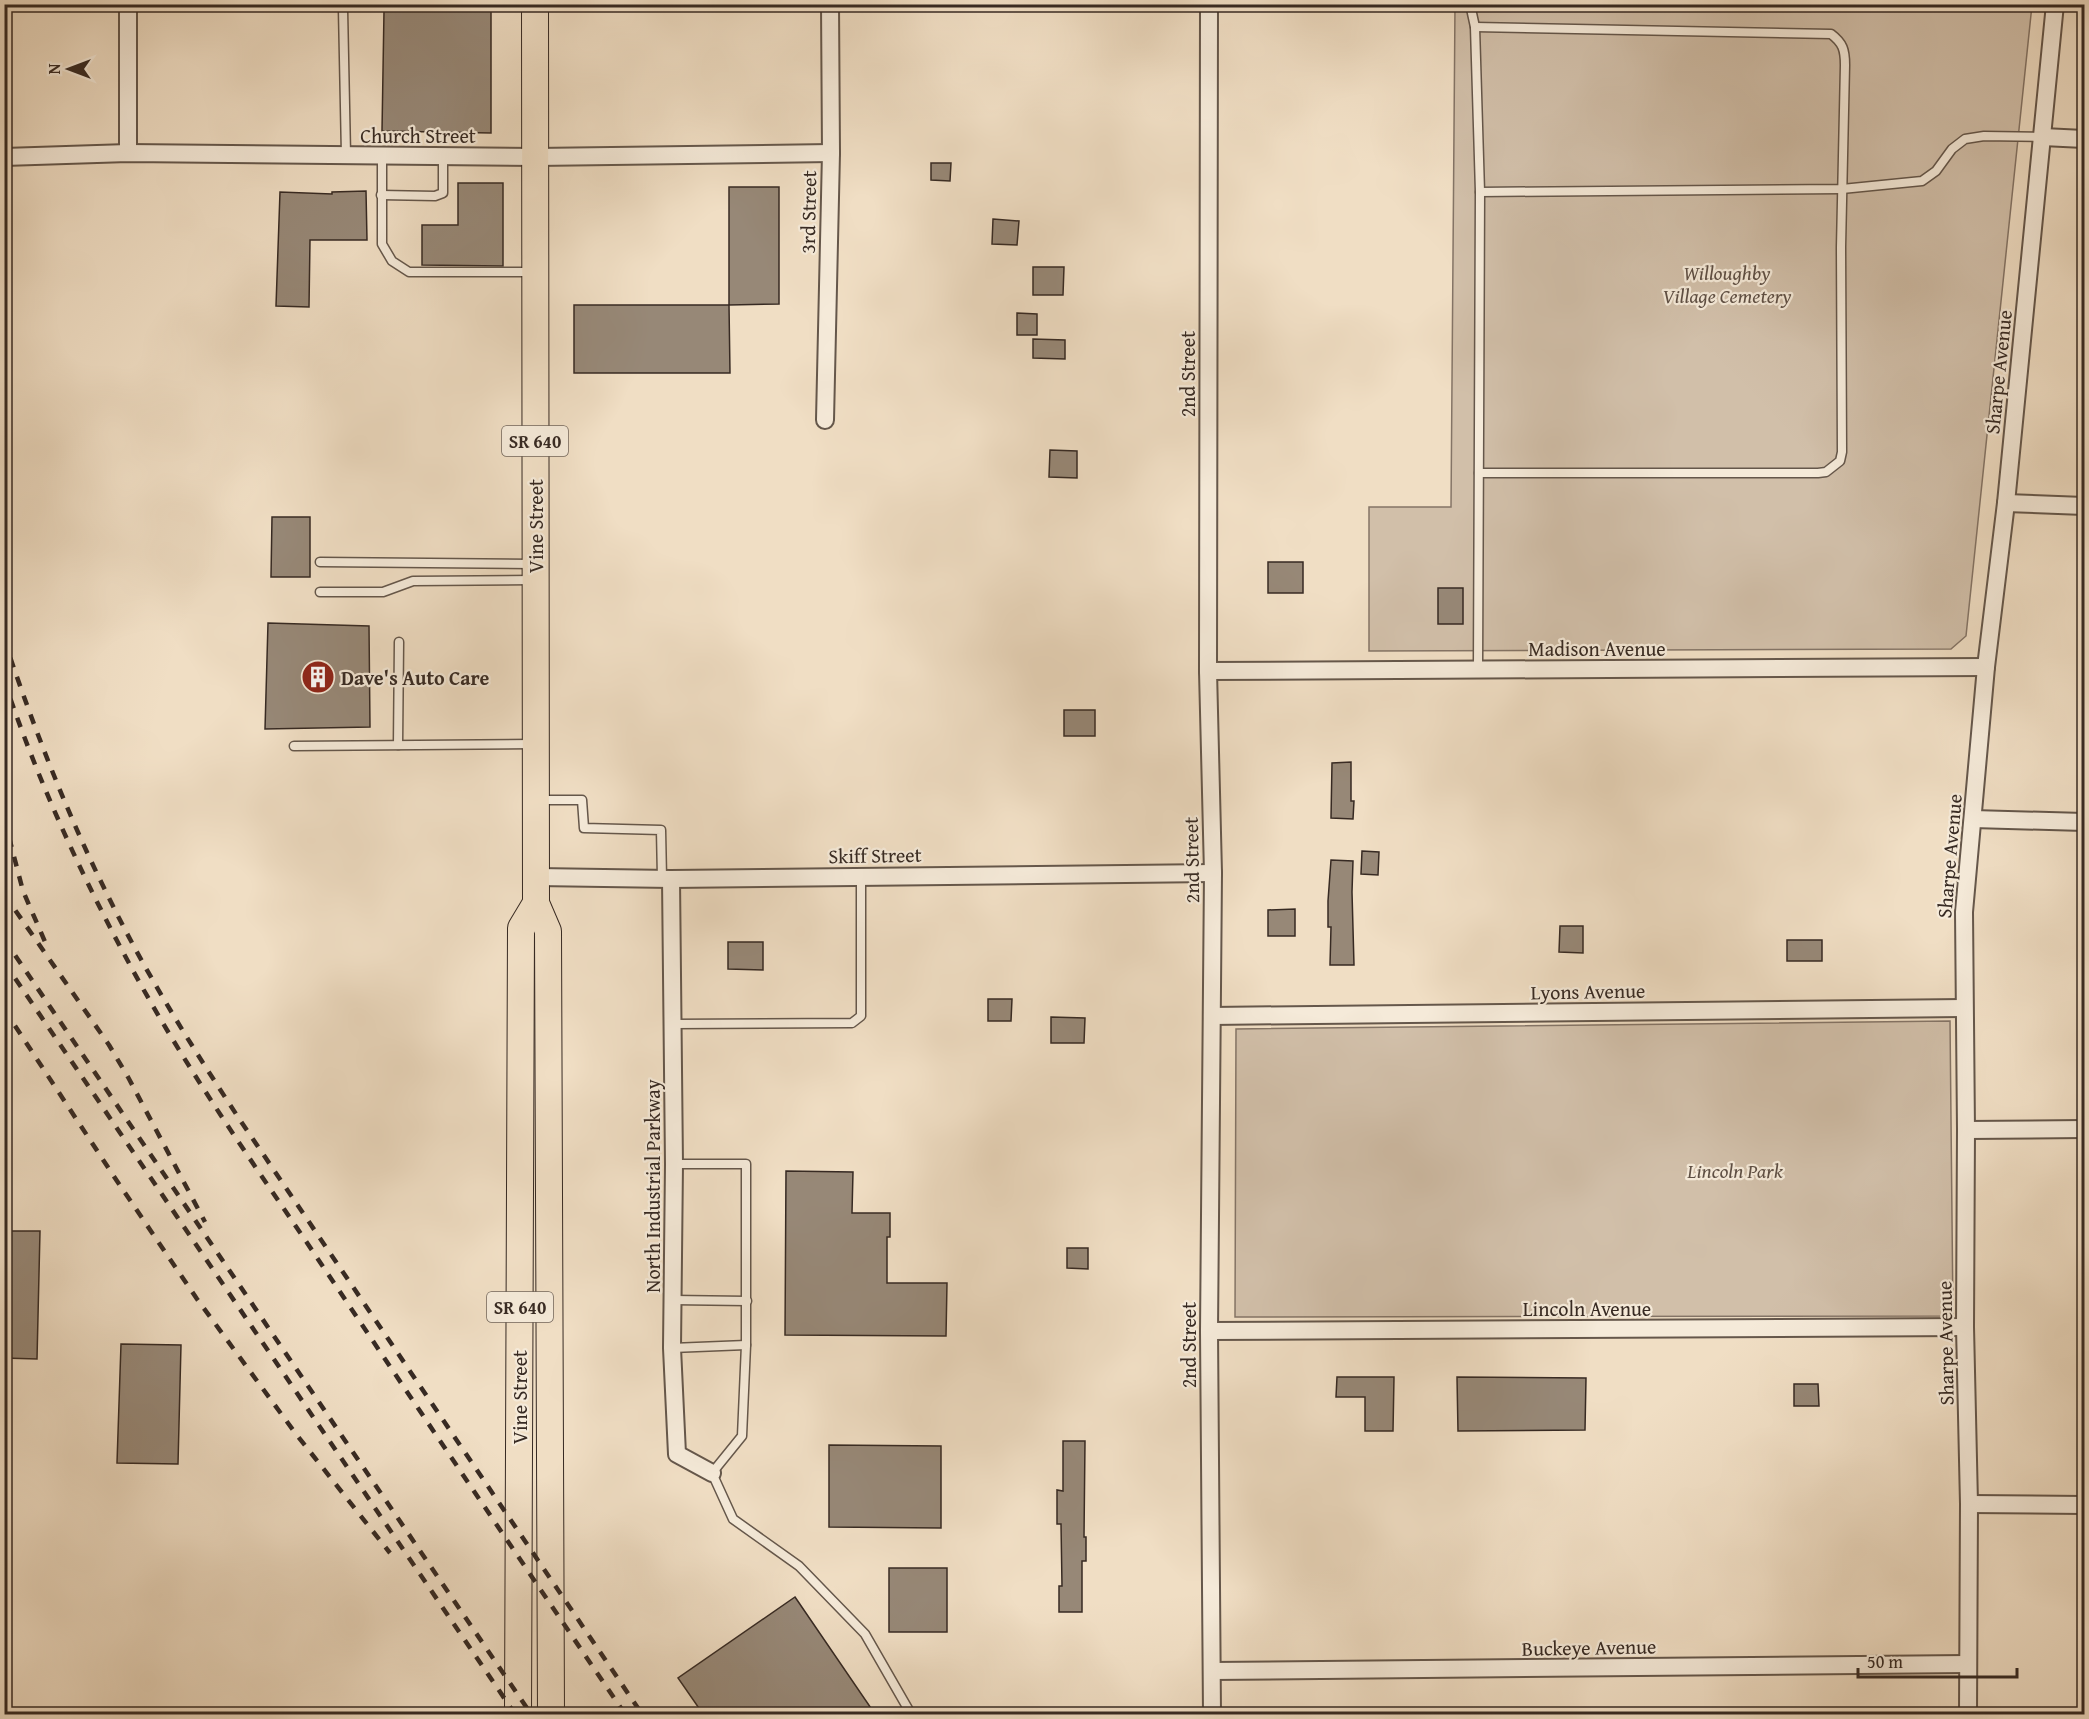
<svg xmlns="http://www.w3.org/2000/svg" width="2089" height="1719" font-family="'Gentium Book Plus',serif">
<rect width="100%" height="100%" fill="#f0dec4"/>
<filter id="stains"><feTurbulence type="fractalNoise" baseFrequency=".00333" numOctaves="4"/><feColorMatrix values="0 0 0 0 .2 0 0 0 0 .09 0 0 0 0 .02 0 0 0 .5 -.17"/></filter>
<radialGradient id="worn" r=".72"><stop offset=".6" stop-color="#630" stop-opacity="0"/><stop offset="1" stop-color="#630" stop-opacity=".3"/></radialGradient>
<g fill="#d1bfa9" stroke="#847466" stroke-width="1.5">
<polygon points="1455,5 2032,5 1966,636 1951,649 1369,651 1369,507 1451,507"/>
<polygon points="1950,1021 1953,1316 1235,1317 1236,1029"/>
</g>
<g fill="#978877" stroke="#372a23" stroke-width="1.5">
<polygon points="491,10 491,133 382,131 384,11"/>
<polygon points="931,163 951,163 950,181 931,180"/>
<polygon points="458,183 503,183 503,266 422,265 422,225 458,225"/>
<polygon points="729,187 779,187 779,304 729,305"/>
<polygon points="366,191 367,240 310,240 309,307 276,306 280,192 332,194 332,192"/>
<polygon points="993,219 1019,221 1017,245 992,244"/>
<polygon points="1033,267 1064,267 1063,295 1033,295"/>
<polygon points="574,305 729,305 730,373 574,373"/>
<polygon points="1017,313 1037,314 1037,335 1017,335"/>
<polygon points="1033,339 1065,340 1065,359 1033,358"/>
<polygon points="1050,450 1077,451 1077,478 1049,477"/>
<polygon points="272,517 310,517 310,577 271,577"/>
<rect x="1268" y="562" width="35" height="31"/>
<rect x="1438" y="588" width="25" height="36"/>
<polygon points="268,623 369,626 370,727 265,729"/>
<rect x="1064" y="710" width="31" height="26"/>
<polygon points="1351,762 1351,801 1354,801 1353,819 1331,818 1332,763"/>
<polygon points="1362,851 1379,852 1378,875 1361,874"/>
<polygon points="1331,860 1353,861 1352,892 1354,965 1330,965 1331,927 1328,927 1328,901"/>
<polygon points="1295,909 1295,936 1268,936 1268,910"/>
<polygon points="1560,926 1583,926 1583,953 1559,952"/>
<rect x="1787" y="940" width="35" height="21"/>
<polygon points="728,942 763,942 763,970 728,969"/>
<polygon points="988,999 1012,999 1011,1021 988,1021"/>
<polygon points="1051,1017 1085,1018 1084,1043 1051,1043"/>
<polygon points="786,1171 853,1172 852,1213 890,1213 890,1237 887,1237 887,1283 947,1283 946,1336 785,1335"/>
<polygon points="4,1231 40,1231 37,1359 4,1358"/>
<polygon points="1067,1248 1088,1248 1088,1269 1067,1268"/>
<polygon points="121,1344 181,1345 178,1464 117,1463"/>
<polygon points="1337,1377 1394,1377 1393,1431 1365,1431 1365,1397 1336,1397"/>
<polygon points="1457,1377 1586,1378 1585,1430 1458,1431"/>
<polygon points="1794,1384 1818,1384 1819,1406 1794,1406"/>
<polygon points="1063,1441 1085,1441 1084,1537 1086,1537 1086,1561 1082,1561 1082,1612 1059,1612 1059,1586 1062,1586 1061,1524 1057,1524 1057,1490 1063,1491"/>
<polygon points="829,1445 941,1446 941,1528 829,1527"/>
<rect x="889" y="1568" width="58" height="64"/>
<polygon points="795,1597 875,1714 703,1714 678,1678"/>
</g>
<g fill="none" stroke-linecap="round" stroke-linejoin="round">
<g stroke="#65574b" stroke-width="11">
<g id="service">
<polyline points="1470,4 1475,27 1480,192 1478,670"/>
<polyline points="343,9 346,155"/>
<path d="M1475,27l356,7c12,9 14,16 14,31l-4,182 1,205 -2,9 -14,11 -8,1h-339"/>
<polyline points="382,155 382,244 392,261 409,272 531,272"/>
<polyline points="1480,192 1842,189 1922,181 1936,171 1952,149 1965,139 1984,136 2042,137"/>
<polyline points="381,195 435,196 443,193 443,156"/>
<polyline points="320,562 534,564"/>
<polyline points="320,592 383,592 413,581 534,580"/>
<polyline points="398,745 399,642"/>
<polyline points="294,746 534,744"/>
<polyline points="539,800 582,800 584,828 661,830 662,878"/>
<polyline points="673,1024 852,1023 861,1016 861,877"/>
<polyline points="674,1164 746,1164 746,1345 742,1436 712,1473 733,1519 799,1566 865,1634 911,1714"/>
<polyline points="673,1300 747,1301"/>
<polyline points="672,1348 746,1345"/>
</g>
</g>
<g stroke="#65574b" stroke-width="20">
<g id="minor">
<polyline points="128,4 128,153"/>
<polyline points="1209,4 1208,671 1213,873 1209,1331 1212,1714"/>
<polyline points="2043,137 2084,139"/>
<polyline points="4,157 128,153 536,157 831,153"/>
<polyline points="825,420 831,153 830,4"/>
<polyline points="2006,503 2084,506"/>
<polyline points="1208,671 1986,667"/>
<polyline points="1973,819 2084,822"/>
<polyline points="537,877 671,879 1213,873"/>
<polyline points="671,879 674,1164 672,1348 677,1454 712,1473"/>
<polyline points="1212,1016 1963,1008"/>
<polyline points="1966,1130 2084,1129"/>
<polyline points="1209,1331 1965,1327"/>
<polyline points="1969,1504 2084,1505"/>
<polyline points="1212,1671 1967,1664"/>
<polyline points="1968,1714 1969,1504 1965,1327 1966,1130 1964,912 1986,667 2006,503 2055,4"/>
</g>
</g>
<g stroke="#372a23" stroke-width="28">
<g id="primary">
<polyline points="535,4 536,903 548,931 551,1714"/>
<polyline points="518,1714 521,928 536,903"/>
</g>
</g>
<use href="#service" stroke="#f5ead9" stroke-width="8"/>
<use href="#minor" stroke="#f5ead9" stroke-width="16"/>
<use href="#primary" stroke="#f0dec4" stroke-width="26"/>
<g stroke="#372a23" stroke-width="4.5" stroke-dasharray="10 10" stroke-linecap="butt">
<path d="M4,639c30,90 65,180 108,265 37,75 82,146 128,216l402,594"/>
<path d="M4,680c35,105 83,208 137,305 55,99 122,192 185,286 99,148 199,296 299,443"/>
<polyline points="4,818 23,891 46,944"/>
<polyline points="4,894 109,1045 128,1077 205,1222"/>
<polyline points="4,939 531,1714"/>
<polyline points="4,962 515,1714"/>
<polyline points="4,1009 117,1181 197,1299 296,1434 390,1553"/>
</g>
</g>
<defs>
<g id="building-disc" transform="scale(1.725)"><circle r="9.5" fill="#8f2418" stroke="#f5ead9"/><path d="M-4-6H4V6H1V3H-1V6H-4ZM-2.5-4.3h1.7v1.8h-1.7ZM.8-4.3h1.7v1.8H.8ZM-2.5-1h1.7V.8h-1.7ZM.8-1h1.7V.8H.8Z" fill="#fff"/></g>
</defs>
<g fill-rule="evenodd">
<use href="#building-disc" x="318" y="677"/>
</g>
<g text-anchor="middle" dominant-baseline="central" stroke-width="4.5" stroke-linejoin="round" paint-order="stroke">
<g fill="#f5ead9" stroke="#70645a" stroke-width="1.5">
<rect x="502" y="426" width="66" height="30" rx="4.5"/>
<rect x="487" y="1292" width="66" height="30" rx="4.5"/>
</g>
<g font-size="18" font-weight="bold" fill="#372a23">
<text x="535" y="441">SR 640</text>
<text x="520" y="1307">SR 640</text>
</g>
<g font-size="20" fill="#372a23" stroke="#f5ead9">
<text x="418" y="135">Church Street</text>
<text transform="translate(808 212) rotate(-89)">3rd Street</text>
<text transform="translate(1998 372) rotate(-84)">Sharpe Avenue</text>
<text transform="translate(1187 374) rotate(-90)">2nd Street</text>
<text transform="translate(535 526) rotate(-90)">Vine Street</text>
<text x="1597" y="648">Madison Avenue</text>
<text transform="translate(875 855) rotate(-1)">Skiff Street</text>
<text transform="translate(1949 856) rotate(-85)">Sharpe Avenue</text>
<text transform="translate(1191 860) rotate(-91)">2nd Street</text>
<text transform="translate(1588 991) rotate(-1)">Lyons Avenue</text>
<text transform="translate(652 1186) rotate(-90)">North Industrial Parkway</text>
<text x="1587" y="1308">Lincoln Avenue</text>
<text transform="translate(1945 1343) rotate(-91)">Sharpe Avenue</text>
<text transform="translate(1188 1345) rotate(-90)">2nd Street</text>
<text transform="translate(519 1397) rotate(-90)">Vine Street</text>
<text transform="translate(1589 1647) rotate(-1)">Buckeye Avenue</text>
</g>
<g font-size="20" font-style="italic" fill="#5e4f44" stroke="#f5ead9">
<text x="1727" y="272">Willoughby<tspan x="1727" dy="23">Village Cemetery</tspan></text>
<text x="1735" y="1170">Lincoln Park</text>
</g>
<g font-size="20" font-weight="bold" fill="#372a23" stroke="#f5ead9" text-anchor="start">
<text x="341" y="677">Dave's Auto Care</text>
</g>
</g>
<rect width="2089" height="1719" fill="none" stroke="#f0dec4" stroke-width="24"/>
<rect x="6" y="6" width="2077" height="1707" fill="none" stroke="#372a23" stroke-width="3"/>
<rect x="12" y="12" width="2065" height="1695" fill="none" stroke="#372a23" stroke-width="1.5"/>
<g transform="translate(69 69) rotate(270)" stroke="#f5ead9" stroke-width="4.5" paint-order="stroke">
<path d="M0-4.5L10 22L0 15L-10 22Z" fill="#372a23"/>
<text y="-9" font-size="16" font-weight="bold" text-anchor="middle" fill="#372a23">N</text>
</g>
<path d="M1858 1668v9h159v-9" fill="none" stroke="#372a23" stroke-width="3"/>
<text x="1867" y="1668" font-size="18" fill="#372a23" stroke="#f5ead9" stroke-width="4.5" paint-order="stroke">50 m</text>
<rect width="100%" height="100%" filter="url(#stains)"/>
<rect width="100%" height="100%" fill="url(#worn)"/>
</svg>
